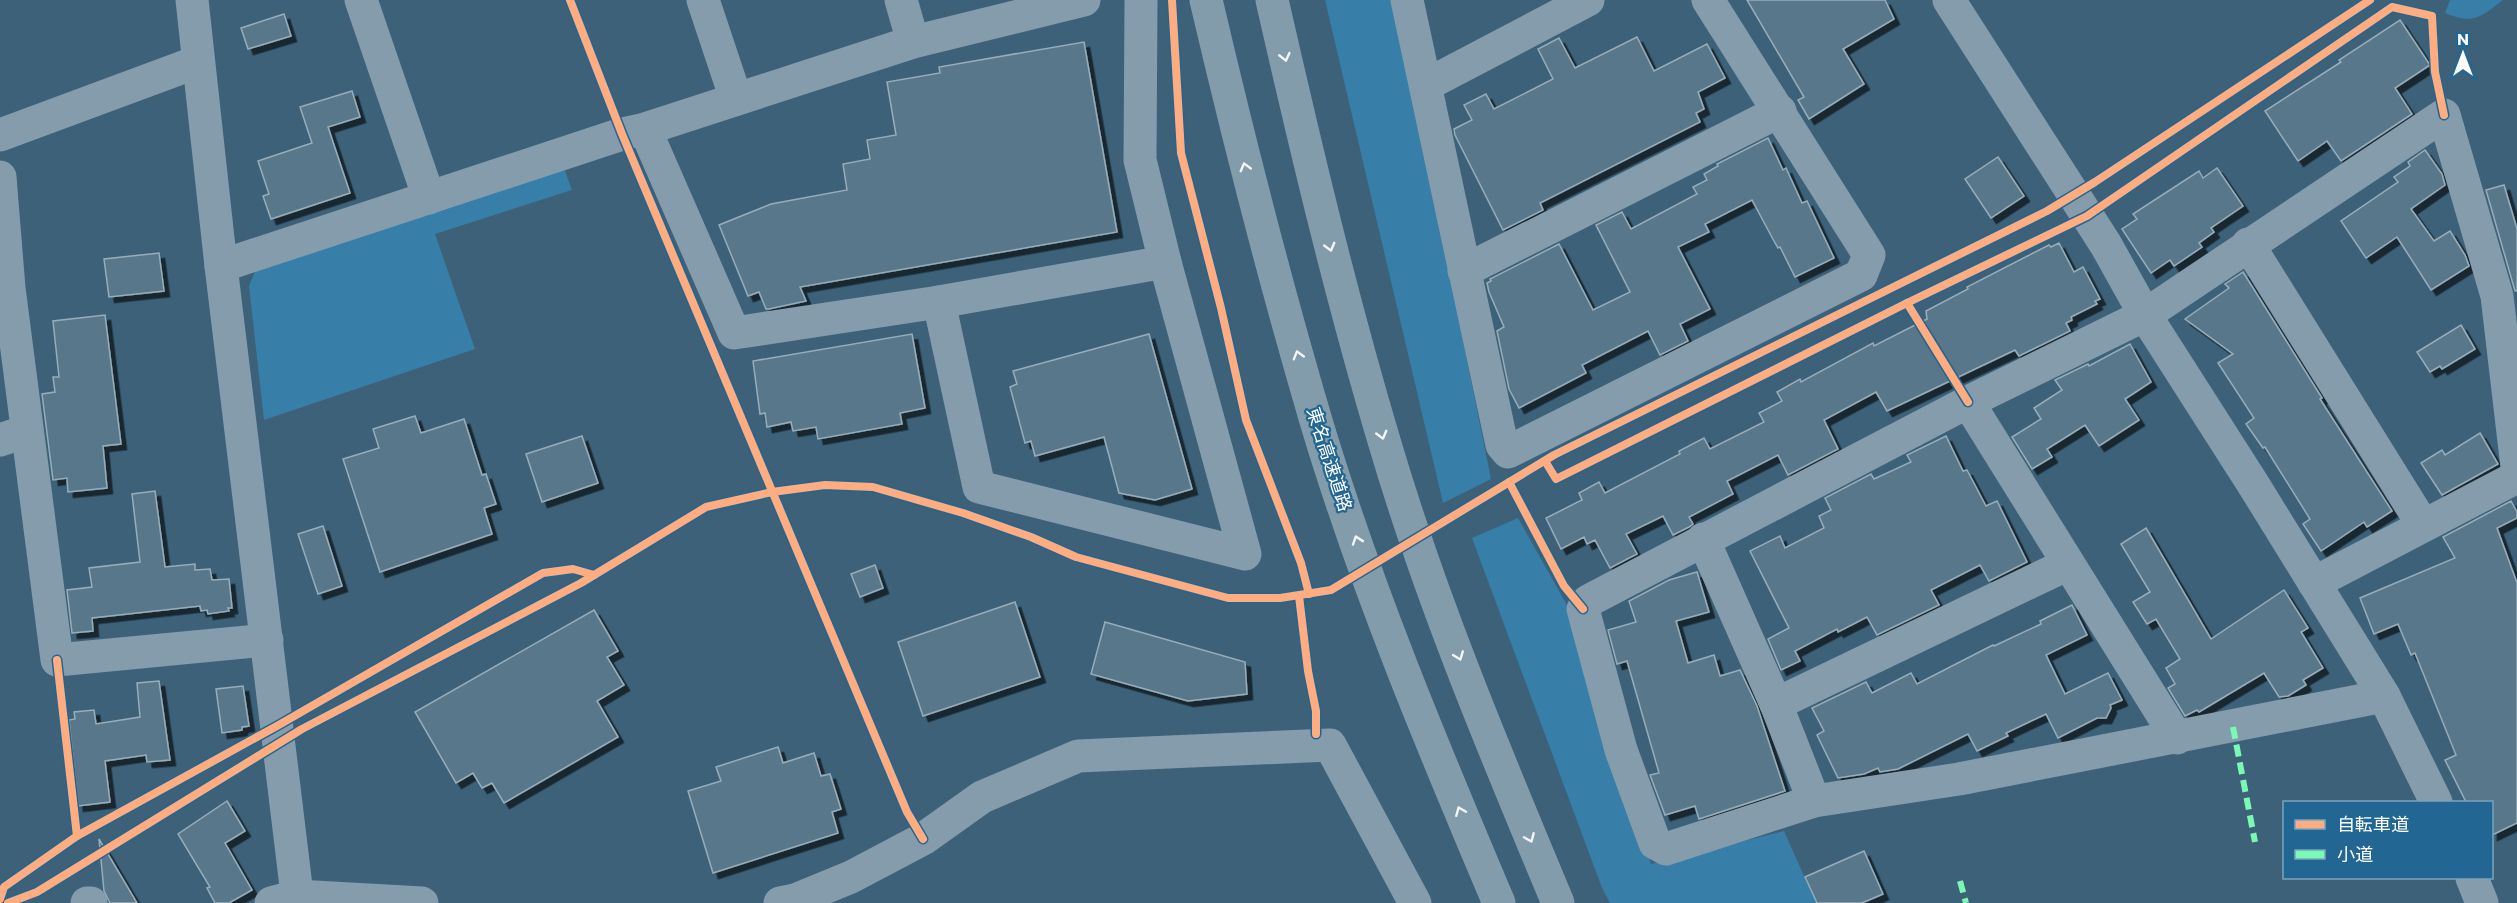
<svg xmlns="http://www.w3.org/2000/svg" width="2517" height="903" font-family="Commissioner,'Noto Sans JP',sans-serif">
<defs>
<filter id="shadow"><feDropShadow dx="5.5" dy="5.5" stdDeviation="0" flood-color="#0009"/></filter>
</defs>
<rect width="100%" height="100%" fill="#3c6179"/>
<g fill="#377ea9">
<polygon points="1325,0 1394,0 1491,479 1443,503"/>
<path d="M2450,0h53c-22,17 -30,25 -58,13z"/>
<polygon points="564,168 572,190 435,234 475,349 264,420 249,286 255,271"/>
<polygon points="1518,518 1568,607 1651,864 1784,831 1816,903 1610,903 1602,888 1472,538"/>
</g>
<g fill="#59778a" stroke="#98adba" stroke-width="1.5" filter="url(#shadow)">
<polygon points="1747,0 1885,0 1894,19 1843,49 1864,84 1809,119 1798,100 1804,97"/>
<polygon points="284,14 291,36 248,49 241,28"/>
<polygon points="2400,20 2430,65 2395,88 2412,114 2341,161 2327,141 2298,161 2265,111 2341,62 2339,60"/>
<polygon points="1637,37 1654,71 1707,44 1725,78 1698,92 1704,109 1696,113 1700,122 1540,203 1543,210 1503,230 1455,135 1454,129 1472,120 1464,105 1486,94 1494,109 1553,79 1538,49 1559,38 1575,68"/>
<polygon points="1084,42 1117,232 800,287 806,301 769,309 766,309 759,292 748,296 719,225 771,204 847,190 843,164 870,159 867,140 896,135 887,82 940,73 939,67"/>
<polygon points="352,91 360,117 328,127 350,193 271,219 263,196 269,194 258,161 312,143 300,107"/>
<polygon points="1768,138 1783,170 1786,168 1802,203 1807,201 1834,258 1795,277 1780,247 1778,248 1775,243 1752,200 1705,224 1709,232 1678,247 1710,309 1680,324 1688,341 1660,355 1648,331 1582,365 1586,373 1519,408 1509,389 1497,331 1504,327 1489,292 1487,283 1491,281 1490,279 1559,244 1593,310 1630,292 1596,225 1622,212 1631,229 1697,194 1693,187 1707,180 1704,174 1718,166 1717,164"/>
<polygon points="2425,150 2442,174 2445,185 2411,209 2434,241 2450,231 2465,255 2469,266 2431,290 2397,237 2366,258 2341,221 2398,182 2394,177 2410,166 2408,162"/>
<polygon points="1998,157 2024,196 1991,218 1965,179"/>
<polygon points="2217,168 2243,206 2211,228 2214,232 2199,243 2202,247 2174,266 2170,260 2151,273 2122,229 2137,219 2133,214 2199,171 2203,178"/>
<polygon points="2504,185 2517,229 2517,291 2515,291 2486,190"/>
<polygon points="2059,243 2074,272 2083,267 2100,299 2095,301 2097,304 2071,317 2072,320 2066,323 2070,331 2019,356 2015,350 1887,411 1876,392 1824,420 1838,449 1788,475 1778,455 1727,481 1733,494 1689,517 1693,524 1689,527 1673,535 1663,516 1626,534 1637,554 1610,568 1595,540 1587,544 1584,537 1561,549 1546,518 1582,500 1579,493 1599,482 1605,493 1680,454 1679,451 1704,438 1710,449 1764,422 1759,413 1782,401 1777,392 1800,379 1801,382 1873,343 1874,346 1927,319 1926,311 1968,289 1967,287 2049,245 2051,247"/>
<polygon points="159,253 164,291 109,297 104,259"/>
<polygon points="2243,272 2322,398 2320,399 2392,511 2367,527 2364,522 2321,551 2303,524 2310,519 2265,447 2263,448 2246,424 2254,418 2218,363 2233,354 2185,319 2229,288 2225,284"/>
<polygon points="105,315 121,444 103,446 107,488 68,492 67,478 53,480 42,394 55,392 53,377 59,377 53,321"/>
<polygon points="2461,325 2475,349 2442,369 2440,366 2430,372 2417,352"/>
<polygon points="912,334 925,408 900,413 902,424 818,439 816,427 793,431 791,422 767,427 765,413 760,414 753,361"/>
<polygon points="1149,334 1192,489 1155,500 1119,493 1104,437 1035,456 1031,441 1025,443 1010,387 1017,384 1013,371"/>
<polygon points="2130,344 2151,382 2125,399 2139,420 2099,446 2085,425 2047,449 2052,457 2032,469 2012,437 2041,419 2034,408 2062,390 2055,380 2088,364 2089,366"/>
<polygon points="415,416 421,433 464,419 482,475 486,474 496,504 484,508 492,534 380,572 343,459 379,448 373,429"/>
<polygon points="2480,433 2498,464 2442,495 2421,463 2442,450 2445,455"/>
<polygon points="582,436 598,483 542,502 526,454"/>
<polygon points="1946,436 1963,471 1967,470 1986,506 1997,501 2027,562 1989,581 1980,565 1931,590 1939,605 1877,635 1867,617 1838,632 1837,629 1795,651 1800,661 1781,670 1768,639 1789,628 1750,551 1780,536 1785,548 1824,528 1819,516 1831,510 1825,498 1871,474 1874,479 1911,462 1907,455"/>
<polygon points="155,491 165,567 195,564 195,570 210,569 212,580 229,579 232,608 228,608 229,611 208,614 207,610 201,611 200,606 92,618 93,631 72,633 67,590 92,587 89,568 140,562 132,494"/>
<polygon points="2511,501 2517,512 2517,518 2497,528 2517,583 2517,823 2492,835 2492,802 2466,802 2445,760 2456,755 2415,653 2411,655 2398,624 2374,634 2360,598 2455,558 2443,537"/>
<polygon points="323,526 342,586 318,594 298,534"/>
<polygon points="2146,528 2211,639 2284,590 2308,628 2301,632 2323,668 2303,680 2306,685 2288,696 2279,697 2264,673 2199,712 2197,710 2185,716 2168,688 2175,684 2166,668 2180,659 2156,619 2147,624 2133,602 2150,592 2121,544"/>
<polygon points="875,565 883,588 860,597 851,574"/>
<polygon points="1697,572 1709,612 1676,621 1688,663 1714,655 1720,676 1740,670 1757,706 1785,791 1699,819 1695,806 1665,815 1650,775 1659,773 1627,661 1617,664 1608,630 1636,622 1629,601 1669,580"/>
<polygon points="1015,602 1040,677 923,716 898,642"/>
<polygon points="2072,605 2087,635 2046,655 2065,694 2108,673 2122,700 2110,705 2111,708 2106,718 2097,718 2058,738 2046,714 2006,733 2008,736 1977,751 1968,734 1898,769 1880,772 1878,768 1864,774 1838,778 1817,735 1824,731 1812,708 1866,682 1872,693 1911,673 1917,684 1993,645 1994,646 2041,624 2040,621"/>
<polygon points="594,610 618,651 607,657 624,685 597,701 618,737 504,803 492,783 482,788 473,773 456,783 415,712"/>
<polygon points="1105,622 1245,662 1247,694 1188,701 1091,674"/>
<polygon points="159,681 170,760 147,762 146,755 105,761 110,802 78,806 69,720 75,719 74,712 94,710 96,724 140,717 137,683"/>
<polygon points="243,686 249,726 242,727 242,730 222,733 216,689"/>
<polygon points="778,747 783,763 814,753 821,776 830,774 841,809 832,812 838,833 713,873 688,791 721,781 716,767"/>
<polygon points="227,801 245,831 225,843 252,890 229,903 215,903 207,888 210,887 178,834"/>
<polygon points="99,839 137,903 110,903 104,891"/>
<polygon points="1864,851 1883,894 1862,903 1817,903 1805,877"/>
</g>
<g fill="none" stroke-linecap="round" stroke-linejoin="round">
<g stroke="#849cab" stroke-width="33">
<polyline points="192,0 221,266 298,903"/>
<polyline points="361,0 429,198"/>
<polyline points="703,0 736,99"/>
<polyline points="901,0 913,42"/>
<polyline points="1407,0 1502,445 1508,452 1861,275 1869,255 1708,0"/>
<polyline points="1949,0 2106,245 2145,315 2253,484 2384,696 2436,802"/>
<polyline points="1426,85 1588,0"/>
<polyline points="645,129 734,333 939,302 1165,262"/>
<polyline points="0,135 197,62"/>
<polyline points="0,177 9,288 57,660 267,640"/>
<polyline points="2248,244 2423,525"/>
<polyline points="221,266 622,134 645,129 913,42 1084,0"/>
<polyline points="1464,271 1780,111"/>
<polyline points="939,302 979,487 1245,554 1165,262 1140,160 1141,0"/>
<polyline points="1968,402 2177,738"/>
<polyline points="0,440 27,431"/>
<polyline points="1703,539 1776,704 1814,801"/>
<polyline points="2314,583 2517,477"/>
<polyline points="2384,696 1959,779 1814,801 1666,849 1655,843 1621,750 1583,609 1588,601 1968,402 2145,315 2444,115 2497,296 2517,467"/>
<polyline points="1776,704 2068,564"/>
<polyline points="2472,878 2482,903"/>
<polyline points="87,903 91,903"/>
<polyline points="271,903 297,896 422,903"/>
<polyline points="780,903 795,900 851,877 923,839 982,797 1078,756 1330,745 1415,903"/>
</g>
<g stroke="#839cab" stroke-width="33">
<path d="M1206,0c33,141 69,282 110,421 49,164 116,324 183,482"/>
<path d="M1272,0c34,149 69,297 113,444 46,156 110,308 173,459"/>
</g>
<g stroke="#7af9b4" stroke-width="6" stroke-dasharray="12 6" stroke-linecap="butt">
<polyline points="2233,727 2255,842"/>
<polyline points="1960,881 1966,903"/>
</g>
<g stroke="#226793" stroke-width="11">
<g id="cycleway">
<polyline points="570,0 622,134 907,812 923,839"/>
<polyline points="1172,0 1181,153 1221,308 1246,420 1301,563 1309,594"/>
<polyline points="1907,303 1968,402"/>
<polyline points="1545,461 1556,479 1907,303 2087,216 2392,7 2432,16 2435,72 2444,115"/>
<polyline points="1509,482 1564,586 1583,609"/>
<polyline points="1299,596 1308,671 1316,711 1316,734"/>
<polyline points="57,660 77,836"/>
<polyline points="0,899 4,887 77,836 277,726 543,573 573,569 594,575"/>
<polyline points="8,903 37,892 302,729 581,583 706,507 772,492 825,485 873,487 963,513 1031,537 1076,557 1228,598 1280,598 1331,590 1554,455 2047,211 2095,182 2370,0"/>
</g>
</g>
<use href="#cycleway" stroke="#ffac80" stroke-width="8"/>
</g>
<defs><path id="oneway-chevron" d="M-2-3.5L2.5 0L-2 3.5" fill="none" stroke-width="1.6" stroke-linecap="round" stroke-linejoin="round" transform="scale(1.5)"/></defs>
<g stroke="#f3f5f7">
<use href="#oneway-chevron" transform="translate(1285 57) rotate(77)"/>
<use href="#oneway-chevron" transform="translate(1245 167) rotate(-105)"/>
<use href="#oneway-chevron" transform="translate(1330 247) rotate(75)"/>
<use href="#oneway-chevron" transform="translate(1298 355) rotate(-106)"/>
<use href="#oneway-chevron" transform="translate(1382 435) rotate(75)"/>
<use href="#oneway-chevron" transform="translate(1357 540) rotate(-109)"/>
<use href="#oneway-chevron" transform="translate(1459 656) rotate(69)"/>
<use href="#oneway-chevron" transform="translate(1460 811) rotate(-112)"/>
<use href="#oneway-chevron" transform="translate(1530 838) rotate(67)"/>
</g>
<g text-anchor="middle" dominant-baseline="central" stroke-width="4.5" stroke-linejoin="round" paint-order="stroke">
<g font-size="18" fill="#fff" stroke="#226793">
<text transform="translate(1330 459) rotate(72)">東名高速道路</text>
</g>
</g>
<rect x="2283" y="801" width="210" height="78" fill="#226793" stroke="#7aa4be" stroke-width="1.5"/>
<rect x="2295" y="820" width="30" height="9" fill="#ffac80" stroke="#7aa4be" stroke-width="1.5"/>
<text x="2337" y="831" font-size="18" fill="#ffffff">自転車道</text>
<rect x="2295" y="850" width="30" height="9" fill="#7af9b4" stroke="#7aa4be" stroke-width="1.5"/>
<text x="2337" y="861" font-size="18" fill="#ffffff">小道</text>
<g transform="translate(2463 54)" stroke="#226793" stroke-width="4.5" paint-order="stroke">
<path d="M0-4.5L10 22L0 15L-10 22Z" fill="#ffffff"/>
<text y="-9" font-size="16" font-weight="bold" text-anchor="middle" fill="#ffffff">N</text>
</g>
</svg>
